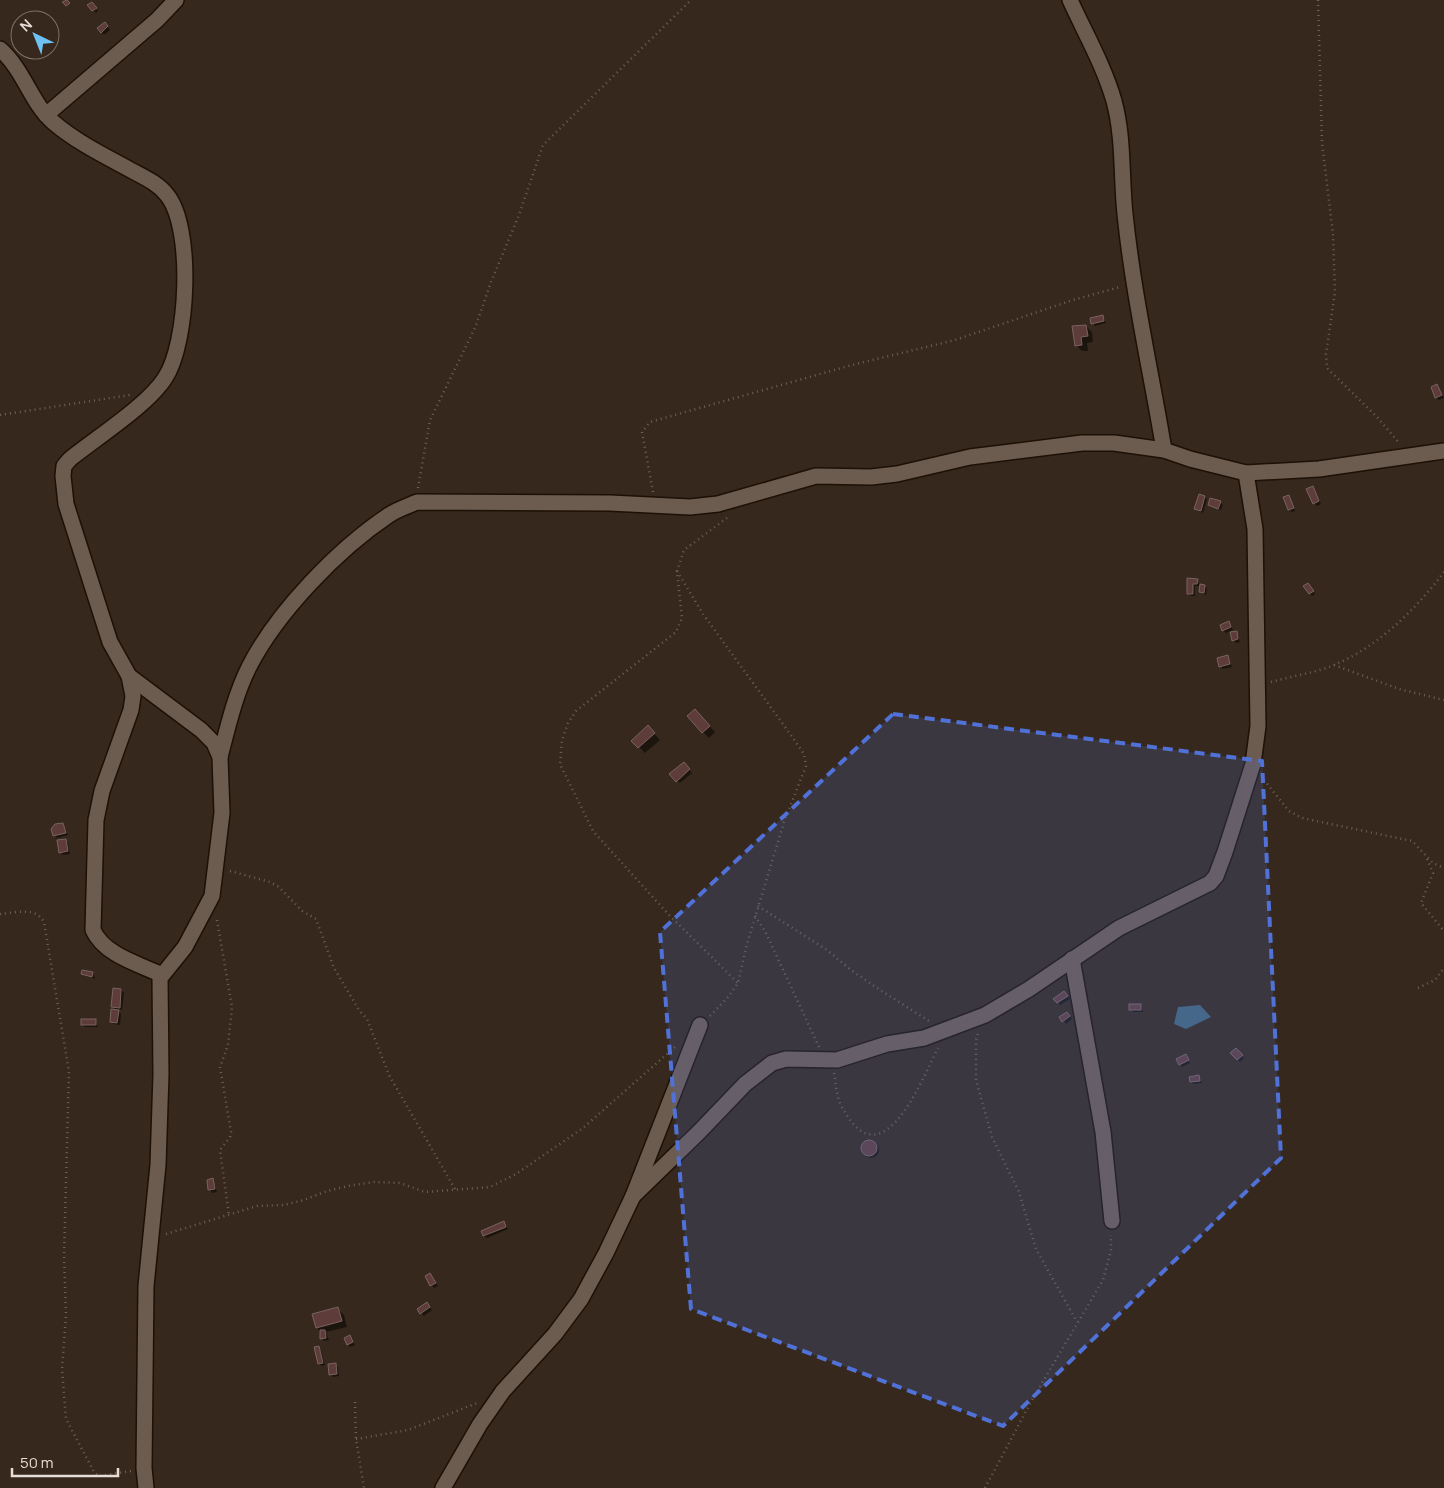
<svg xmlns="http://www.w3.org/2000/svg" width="1444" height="1488" font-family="Manrope,sans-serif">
<rect width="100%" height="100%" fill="#36281c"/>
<polygon fill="#436476" points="1200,1005 1211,1017 1186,1029 1174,1024 1178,1007"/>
<g fill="#0007">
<polygon points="89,5 94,6 98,11 96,13"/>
<polygon points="105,23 110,30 104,35 98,28"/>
<polygon points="1103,317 1106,323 1095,326 1093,323"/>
<polygon points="1086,326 1092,332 1093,342 1087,343 1088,351 1082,351 1076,345"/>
<polygon points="1437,386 1444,398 1439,400 1436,397"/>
<polygon points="1312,487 1321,504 1317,506 1314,503"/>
<polygon points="1205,497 1207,499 1203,513 1195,509"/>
<polygon points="1289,497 1295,511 1292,512 1289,509"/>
<polygon points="1220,502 1223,505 1221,510 1209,505"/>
<polygon points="1189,580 1197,580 1200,586 1204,586 1207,589 1206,595 1200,592 1201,586 1195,586 1195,596 1191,596 1188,593"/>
<polygon points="1310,587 1315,594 1312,596 1310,593"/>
<polygon points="1228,623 1233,630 1226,633 1223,630"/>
<polygon points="1236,632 1240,642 1236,643 1233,640"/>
<polygon points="1227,656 1232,667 1223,669 1220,666"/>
<polygon points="701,717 715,732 709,738 703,732"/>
<polygon points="648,727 660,740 645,753 633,741"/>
<polygon points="684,763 692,773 680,783 671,774"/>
<polygon points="63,824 68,835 57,838 54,835"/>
<polygon points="66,840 68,843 70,854 63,855 60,852"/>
<polygon points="93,973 95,979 82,974"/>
<polygon points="121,990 124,993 122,1010 117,1009 121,1014 120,1025 114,1024 111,1022 117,1011 113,1007"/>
<polygon points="1067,995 1070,999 1060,1005 1055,999"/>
<polygon points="1141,1005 1143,1012 1133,1012 1130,1009"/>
<polygon points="1070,1016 1072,1019 1066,1024 1061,1017"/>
<polygon points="96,1021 98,1027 85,1027 82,1024"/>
<polygon points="1236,1050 1244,1058 1240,1062 1232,1053"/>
<polygon points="1186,1056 1190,1063 1182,1067 1180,1064"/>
<polygon points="1198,1077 1202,1083 1194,1084 1191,1082"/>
<circle cx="871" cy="1150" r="8"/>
<polygon points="213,1180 217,1192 212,1193 208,1181"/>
<polygon points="504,1223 508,1229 487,1238 484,1236 483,1232"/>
<polygon points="430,1274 438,1286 434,1288 426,1276"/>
<polygon points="429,1307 432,1310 424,1316 421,1313"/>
<polygon points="338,1309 344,1315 347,1327 326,1332 329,1340 324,1341 317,1327"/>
<polygon points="350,1337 355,1345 350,1347 348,1345"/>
<polygon points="318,1348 321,1350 325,1365 322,1366 319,1364"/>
<polygon points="335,1365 338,1367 339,1376 333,1377 330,1374"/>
</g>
<g fill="#5e3c3a" stroke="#796361">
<polygon points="67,0 70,3 66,6 62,2"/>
<polygon points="92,2 97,8 92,11 87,5"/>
<polygon points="105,22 108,26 101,33 97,28"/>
<polygon points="1103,315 1104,321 1091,324 1090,318"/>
<polygon points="1086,325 1088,336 1081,337 1082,345 1075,346 1072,326"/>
<polygon points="1437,384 1442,395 1435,398 1431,387"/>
<polygon points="1313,486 1319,501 1313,504 1306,489"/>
<polygon points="1199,494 1205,496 1201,511 1194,509"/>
<polygon points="1289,495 1294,508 1288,510 1283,497"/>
<polygon points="1210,498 1221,501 1218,509 1208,505"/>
<polygon points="1187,578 1198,579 1197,584 1193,584 1193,594 1187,594"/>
<polygon points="1308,583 1314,591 1309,594 1303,586"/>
<polygon points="1200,584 1205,585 1204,593 1199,592"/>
<polygon points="1229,621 1231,627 1222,631 1220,625"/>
<polygon points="1237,631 1238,639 1232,641 1230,632"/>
<polygon points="1228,655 1230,664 1219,667 1217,658"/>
<polygon points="695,709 710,726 702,733 687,716"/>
<polygon points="648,725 655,733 638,748 631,741"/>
<polygon points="684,762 690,769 676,782 669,774"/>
<polygon points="63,823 66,833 53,836 51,829 55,824"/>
<polygon points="66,839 68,851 59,853 57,840"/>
<polygon points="82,970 93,972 92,977 81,974"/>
<polygon points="113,988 121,989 120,1008 111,1007"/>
<polygon points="1064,991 1068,996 1057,1003 1053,999"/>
<rect x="1129" y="1004" width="12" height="6"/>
<polygon points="111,1009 119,1010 117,1023 110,1022"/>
<polygon points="1067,1012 1070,1016 1062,1022 1059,1017"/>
<rect x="81" y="1019" width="15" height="6"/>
<polygon points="1236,1048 1243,1055 1237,1060 1230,1053"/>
<polygon points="1186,1054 1189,1060 1179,1065 1176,1059"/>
<polygon points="1199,1075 1200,1081 1190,1082 1189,1077"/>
<circle cx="869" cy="1148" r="8"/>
<polygon points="213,1178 215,1189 208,1190 207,1180"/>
<polygon points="504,1221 506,1227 483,1236 481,1231"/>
<polygon points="430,1273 436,1283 430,1286 425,1276"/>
<polygon points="427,1302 430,1307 420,1314 417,1309"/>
<polygon points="338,1307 342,1321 316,1328 312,1314"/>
<polygon points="320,1330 325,1330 326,1338 320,1339"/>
<polygon points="350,1335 353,1342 347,1345 344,1338"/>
<polygon points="319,1346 323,1363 318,1364 314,1347"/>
<polygon points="336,1363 337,1374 329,1375 328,1364"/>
</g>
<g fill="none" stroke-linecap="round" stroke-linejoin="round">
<g stroke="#1d1006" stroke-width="18">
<g id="minor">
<path d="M1070,0c15,33 34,66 44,101 10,37 7,75 11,113 8,79 26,158 39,236"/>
<path d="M0,49c24,21 31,54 53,73 22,19 48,32 74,46 14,8 30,14 40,27 27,33 21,149 -2,183 -17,27 -69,60 -95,81l-6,7 -1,10 3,28 44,138 19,34 72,54 13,13 6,14 2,56 -10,83 -27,51 -25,31 1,96 -3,91 -12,121 -2,182 2,20"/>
<polyline points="46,115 157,20 176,0"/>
<path d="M129,676l4,20 -2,14 -29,81 -6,29 -3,110c11,25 46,34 69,45"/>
<path d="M220,757c8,-31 15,-62 29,-90 28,-55 89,-118 140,-152 9,-6 19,-9 28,-13l193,1 80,4 28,-3 98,-28 55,1 26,-3 73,-17 112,-14h32l50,7 26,9 56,14 73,-4 125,-18"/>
<polyline points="1072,959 1103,1132 1112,1221"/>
<polyline points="633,1196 699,1132 745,1084 772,1063 786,1059 837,1060 887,1044 924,1038 985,1015 1029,989 1119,928 1210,883 1216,876 1225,852 1253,764 1258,726 1255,529 1246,473"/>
<polyline points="443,1488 480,1424 503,1391 555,1334 581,1299 606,1253 633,1196 700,1025"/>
</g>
</g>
<g stroke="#6e6157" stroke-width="2.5" stroke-dasharray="1 4" stroke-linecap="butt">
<polyline points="1318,0 1322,143 1333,234 1335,292 1326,354 1327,368 1377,417 1400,444"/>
<polyline points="0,415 130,395"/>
<polyline points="418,488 430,420 475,328 491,282 519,215 543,145 691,0"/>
<polyline points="653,492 642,432 650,422 852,365 955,340 1073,300 1120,287"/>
<polyline points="727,518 684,550 677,571 682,618 676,632 576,711 568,723 562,740 560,764 593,831 668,914 738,983"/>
<polyline points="677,571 703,614 793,738 804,754 806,766 784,822 747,944 738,983 729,996 709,1017"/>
<polyline points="1334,665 1399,689 1444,700"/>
<path d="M1271,682c21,-6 44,-9 63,-17 44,-18 82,-56 110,-93"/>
<polyline points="1264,780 1289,811 1302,818 1412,841 1433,863 1444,868"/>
<polyline points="1427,859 1433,873 1421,903 1444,931"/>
<polyline points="230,871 270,882 279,887 302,911 316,919 334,968 359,1010 367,1019 389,1075 455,1189"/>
<polyline points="758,906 827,950 851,970 880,990 929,1021"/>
<path d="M0,914c15,-1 35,-8 44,8l25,150 -5,184 2,58 -4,55 4,50 28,53 5,4 32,-5"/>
<polyline points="755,916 765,931 819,1047"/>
<polyline points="217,920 232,1007 228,1045 220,1067 231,1132 230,1137 220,1150 229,1215"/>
<polyline points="1418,988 1435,980 1444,968"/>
<polyline points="978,1034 976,1040 976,1080 992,1137 1019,1192 1036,1249 1077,1322"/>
<path d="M834,1073c2,10 2,21 6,30 40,82 79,-17 98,-55"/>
<polyline points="166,1234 257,1206 284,1205 304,1200 327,1191 348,1186 374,1182 400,1183 425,1192 490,1187 516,1174 583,1128 675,1047"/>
<polyline points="355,1402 356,1439 364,1488"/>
<polyline points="356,1439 408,1430 477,1403"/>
<polyline points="985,1488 1032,1400 1103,1280 1111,1250 1111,1235"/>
</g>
<use href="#minor" stroke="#6c5b4f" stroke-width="15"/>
</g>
<path fill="#5072d8" fill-opacity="0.2" stroke="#5072d8" stroke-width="4" stroke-dasharray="10 6" stroke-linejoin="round" d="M893,714l369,47 19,397 -278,268 -312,-117 -31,-377z"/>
<g transform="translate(35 35) rotate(317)"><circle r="24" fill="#36281c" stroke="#7d7066"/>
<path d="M0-4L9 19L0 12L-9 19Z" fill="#6ec2f3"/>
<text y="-8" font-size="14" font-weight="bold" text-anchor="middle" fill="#e7ddd6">N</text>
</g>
<path d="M12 1468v8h106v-8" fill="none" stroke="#e7ddd6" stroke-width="2.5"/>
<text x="20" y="1468" font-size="15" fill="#e7ddd6" stroke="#36281c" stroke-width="4" paint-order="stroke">50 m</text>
</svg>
